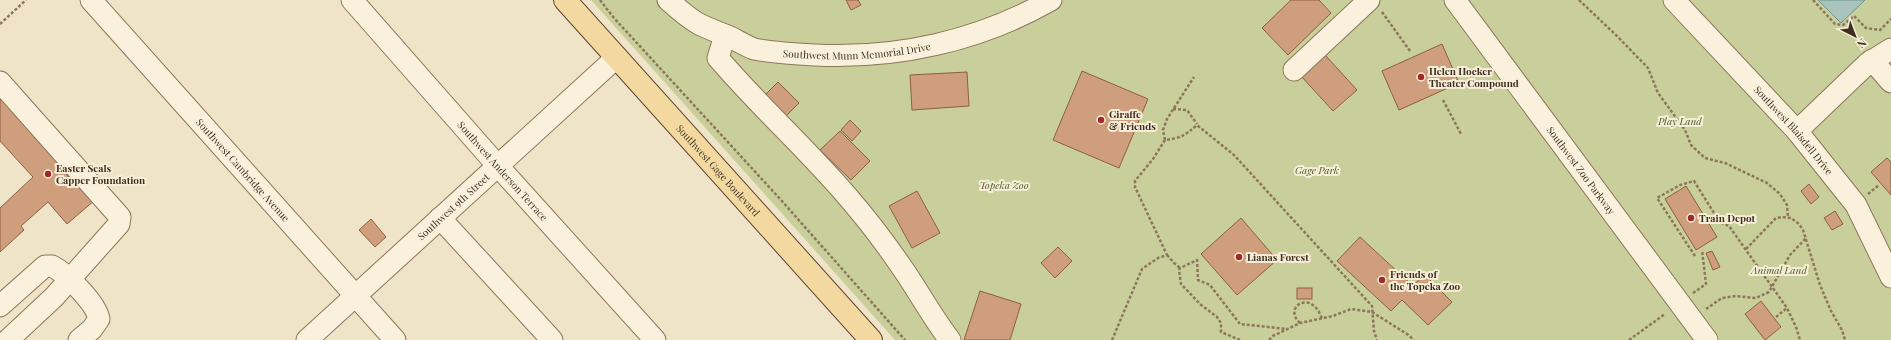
<svg xmlns="http://www.w3.org/2000/svg" width="1891" height="340" font-family="'Playfair Display',serif">
<rect width="100%" height="100%" fill="#f0e4c8"/>
<polygon fill="#c9cf9b" points="591,0 1891,0 1891,340 895,340"/>
<polygon fill="#a9c4bc" stroke="#6f938a" points="1818,0 1865,0 1841,23"/>
<g fill="#cf9f7d" stroke="#8d5f41">
<polygon points="846,0 858,0 861,5 851,10"/>
<polygon points="1291,0 1319,0 1331,13 1288,55 1262,28"/>
<polygon points="1442,44 1459,83 1399,110 1382,71"/>
<polygon points="1325,55 1357,90 1333,111 1301,76"/>
<polygon points="1082,71 1148,99 1119,168 1053,140"/>
<polygon points="967,72 969,106 912,110 910,75"/>
<polygon points="778,82 799,103 782,120 761,99"/>
<polygon points="0,95 66,167 63,170 76,186 80,188 82,186 95,200 67,224 48,202 21,226 24,230 0,252 0,208 33,177 0,141"/>
<polygon points="850,120 861,131 852,141 841,130"/>
<polygon points="840,131 870,161 851,180 820,150"/>
<polygon points="1887,158 1891,162 1891,195 1871,172"/>
<polygon points="1809,184 1819,197 1811,204 1801,191"/>
<polygon points="1686,186 1717,237 1696,250 1665,199"/>
<polygon points="917,191 940,233 912,248 889,206"/>
<polygon points="1835,211 1843,224 1832,230 1824,218"/>
<polygon points="1241,218 1277,260 1237,295 1201,254"/>
<polygon points="371,219 386,237 375,247 359,230"/>
<polygon points="1360,237 1413,286 1424,274 1452,302 1428,325 1402,300 1391,311 1337,261"/>
<polygon points="1058,247 1072,261 1055,278 1041,263"/>
<polygon points="1712,251 1720,267 1713,270 1706,253"/>
<rect x="1297" y="288" width="15" height="11"/>
<polygon points="980,291 1021,304 1010,340 964,340"/>
<polygon points="1761,301 1781,327 1765,340 1745,314"/>
</g>
<g fill="none" stroke-linecap="round" stroke-linejoin="round">
<g stroke="#8d765c" stroke-width="23">
<g id="minor">
<path id="s1" d="M91,0l304,340"/>
<path id="s2" d="M352,0l145,165 158,175"/>
<path id="s3" d="M668,0c9,8 20,18 31,24 10,5 21,9 31,13 8,4 16,9 24,12 20,4 41,5 61,6 82,4 164,-14 236,-55"/>
<path id="s4" d="M1455,0l252,340"/>
<path id="s5" d="M1674,0l123,131 59,74 35,72"/>
<path d="M725,35l-7,23c41,48 88,90 129,138 20,23 39,48 56,73 16,23 29,48 47,71"/>
<polyline points="1872,60 1891,82"/>
<polyline points="1294,70 1369,0"/>
<polyline points="0,82 120,217 119,224 54,297 8,340"/>
<polyline points="1797,131 1867,64 1891,49"/>
<polyline points="440,218 552,340"/>
<path d="M0,306l45,-40h7c14,7 44,37 47,53l-7,10 -13,11"/>
<path id="s6" d="M307,340l310,-283"/>
</g>
</g>
<g stroke="#5b4430" stroke-width="24">
<g id="major">
<path id="s7" d="M565,0l306,340"/>
</g>
</g>
<g stroke="#8d765c" stroke-width="2.5" stroke-dasharray="3 2" stroke-linecap="butt">
<polyline points="600,0 614,18 781,200 905,340"/>
<polyline points="1579,0 1617,36 1648,68 1658,93 1685,130 1691,145 1705,158 1725,163 1767,183 1780,194 1787,205 1788,217"/>
<polyline points="1813,0 1835,24 1843,25 1854,16 1866,28 1880,30 1891,19"/>
<polyline points="1382,12 1410,51"/>
<polyline points="0,24 26,0"/>
<polyline points="1443,100 1461,134"/>
<polyline points="1173,109 1187,110 1197,124"/>
<polyline points="1165,140 1163,130 1167,119 1194,77"/>
<polyline points="1868,194 1879,185"/>
<polyline points="1707,217 1729,226 1787,308 1796,327 1800,340"/>
<polyline points="1746,249 1776,218 1782,217 1791,218 1799,224 1803,230 1820,285 1831,311 1842,330 1845,340"/>
<polyline points="1167,255 1174,263 1180,268"/>
<polyline points="1695,256 1657,198 1680,185 1694,181 1719,221"/>
<polyline points="1693,293 1706,284 1702,250"/>
<polyline points="1706,309 1722,298 1736,296 1756,298 1769,292 1790,255 1807,237"/>
<polyline points="1776,317 1787,308"/>
<path d="M1300,323c-18,-16 12,-35 22,-4"/>
<path d="M1112,340l30,-71 16,-11 9,-3 -32,-68v-6l18,-22 12,-19c17,-2 20,-5 32,-15l37,30 138,151 2,25 3,9"/>
<polyline points="1240,340 1221,332 1221,323 1217,317 1200,304 1181,284 1179,270 1180,268 1197,260 1198,280 1210,285 1240,324 1287,329"/>
<polyline points="1269,340 1273,336 1300,323 1333,316 1351,309 1372,312 1407,334 1414,340"/>
<polyline points="1629,340 1665,314"/>
</g>
<use href="#minor" stroke="#faf1dc" stroke-width="21"/>
<use href="#major" stroke="#f3d9a0" stroke-width="22"/>
</g>
<g fill="#9e2a2b" stroke="#f7eed8" stroke-width="1.5">
<circle cx="1421" cy="77" r="4"/>
<circle cx="1101" cy="120" r="4"/>
<circle cx="48" cy="174" r="4"/>
<circle cx="1691" cy="218" r="4"/>
<circle cx="1239" cy="257" r="4"/>
<circle cx="1382" cy="280" r="4"/>
</g>
<g text-anchor="middle" dominant-baseline="central" stroke-width="4" stroke-linejoin="round" paint-order="stroke">
<g font-size="10" fill="#3d2e20" stroke="#f7eed8">
<text stroke="none"><textPath href="#s3" startOffset="203">Southwest Munn Memorial Drive</textPath></text>
<text stroke="none"><textPath href="#s5" startOffset="177">Southwest Blaisdell Drive</textPath></text>
<text stroke="none"><textPath href="#s1" startOffset="228">Southwest Cambridge Avenue</textPath></text>
<text stroke="none"><textPath href="#s7" startOffset="229">Southwest Gage Boulevard</textPath></text>
<text stroke="none"><textPath href="#s4" startOffset="212">Southwest Zoo Parkway</textPath></text>
<text stroke="none"><textPath href="#s2" startOffset="228">Southwest Anderson Terrace</textPath></text>
<text stroke="none"><textPath href="#s6" startOffset="198">Southwest 9th Street</textPath></text>
</g>
<g font-size="10" font-weight="bold" fill="#3d2e20" stroke="#f7eed8" text-anchor="start">
<text x="1429" y="71">Helen Hocker<tspan x="1429" dy="12">Theater Compound</tspan></text>
<text x="1109" y="114">Giraffe<tspan x="1109" dy="12">&amp; Friends</tspan></text>
<text x="56" y="168">Easter Seals<tspan x="56" dy="12">Capper Foundation</tspan></text>
<text x="1699" y="218">Train Depot</text>
<text x="1247" y="257">Lianas Forest</text>
<text x="1390" y="274">Friends of<tspan x="1390" dy="12">the Topeka Zoo</tspan></text>
</g>
<g font-size="10" font-style="italic" fill="#4d5a26" stroke="#f7eed8">
<text x="1680" y="121">Play Land</text>
<text x="1317" y="170">Gage Park</text>
<text x="1004" y="185">Topeka Zoo</text>
<text x="1779" y="270">Animal Land</text>
</g>
</g>
<g transform="translate(1855 36) rotate(138)" stroke="#f7eed8" stroke-width="3" paint-order="stroke">
<path d="M0-3L7 15L0 10L-7 15Z" fill="#3d2e20"/>
<text y="-6" font-size="11" font-weight="bold" text-anchor="middle" fill="#3d2e20">N</text>
</g>
</svg>
